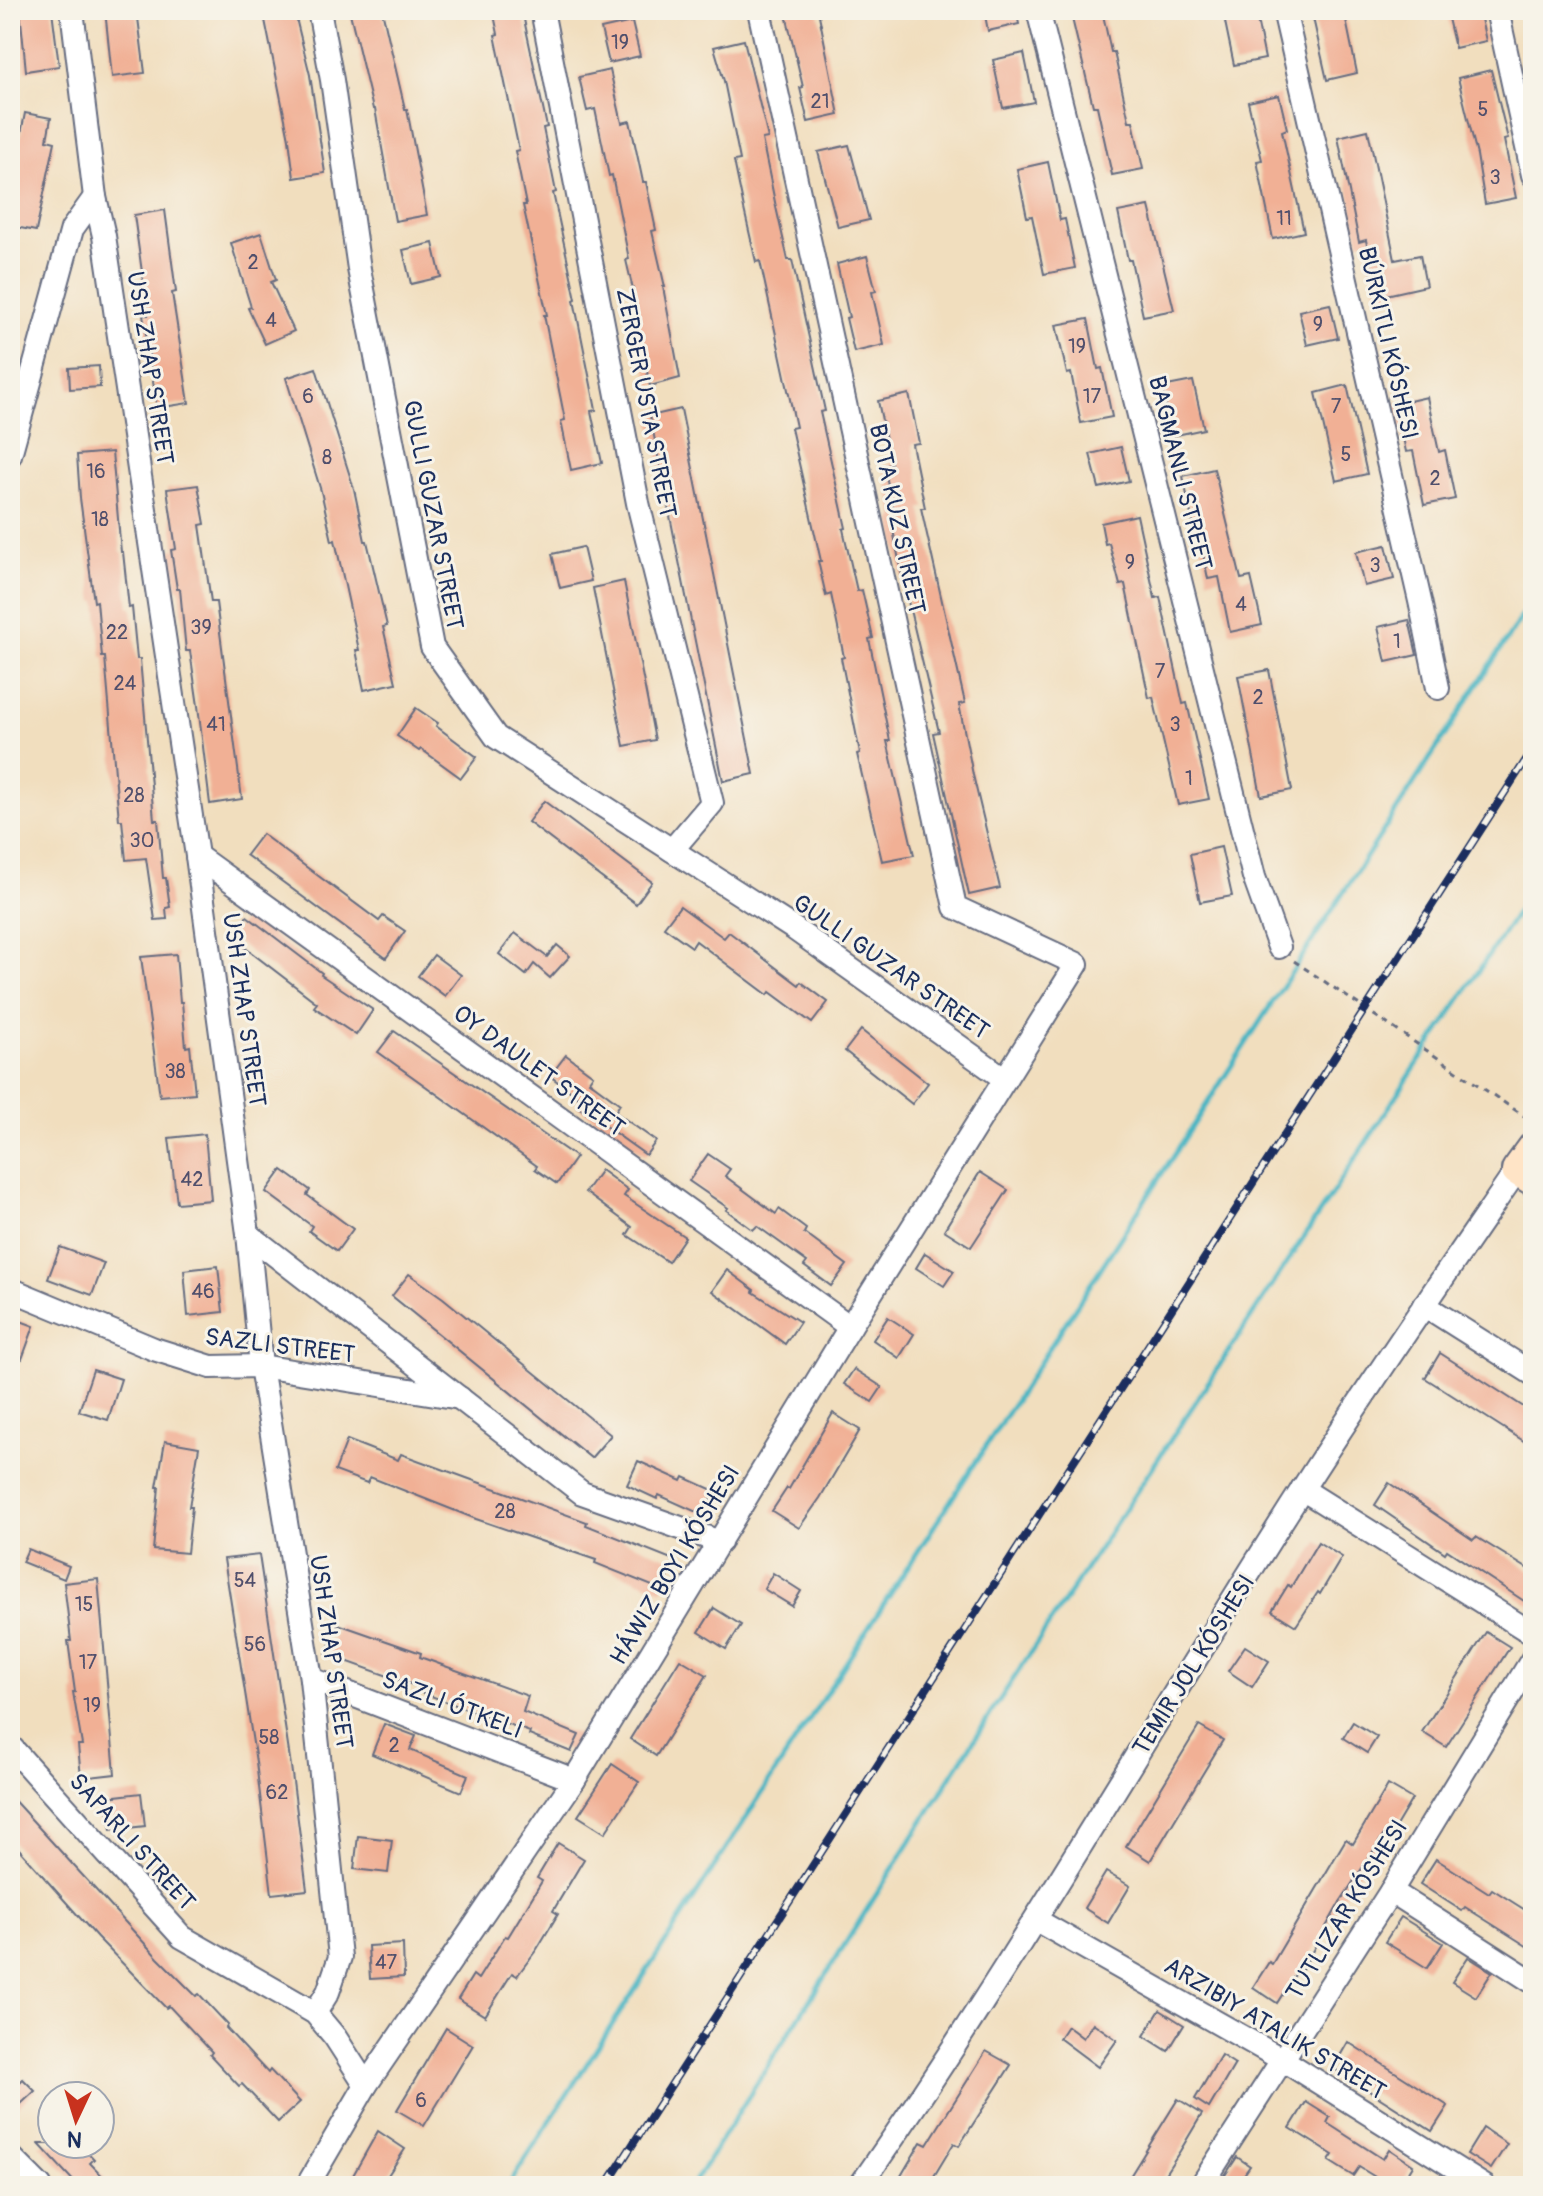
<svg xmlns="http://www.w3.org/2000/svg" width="1543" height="2196" font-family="Pangolin,sans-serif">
<rect width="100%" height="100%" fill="#f7f3e8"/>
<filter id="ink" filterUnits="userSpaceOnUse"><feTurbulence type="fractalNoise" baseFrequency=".0125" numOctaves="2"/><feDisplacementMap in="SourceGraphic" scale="16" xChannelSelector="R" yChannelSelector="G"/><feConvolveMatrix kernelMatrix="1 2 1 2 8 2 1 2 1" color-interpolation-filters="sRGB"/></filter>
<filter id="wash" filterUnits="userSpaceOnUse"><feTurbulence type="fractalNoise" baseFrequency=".006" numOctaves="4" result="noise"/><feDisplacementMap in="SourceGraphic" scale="32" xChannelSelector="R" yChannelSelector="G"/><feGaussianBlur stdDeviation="1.8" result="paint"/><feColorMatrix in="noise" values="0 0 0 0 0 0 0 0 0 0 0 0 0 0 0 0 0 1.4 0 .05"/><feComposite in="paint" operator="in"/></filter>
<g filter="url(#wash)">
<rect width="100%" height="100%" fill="#f1debe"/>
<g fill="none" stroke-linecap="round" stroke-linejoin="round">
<g stroke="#48b5c3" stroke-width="5">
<polyline points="508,2186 1533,599"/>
<polyline points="692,2186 995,1707 1533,888"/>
</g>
</g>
<g id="blocks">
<g fill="#f1b095">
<polygon points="20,10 52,10 59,66 26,71"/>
<polygon points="105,10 137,10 145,73 112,77"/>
<polygon points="263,10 294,10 310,75 325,173 294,178 289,139"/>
<polygon points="364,10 382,10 405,109 407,109 427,215 395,221 375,109 373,109 350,13"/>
<polygon points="493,10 522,10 547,127 543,128 556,192 553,193 576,299 574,300 596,410 591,411 602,463 571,470 561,421 565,420 544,315 547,315 523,205 526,205 515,151 519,150 495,35 498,34"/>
<polygon points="785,10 818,10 839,115 808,122 800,88 803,87"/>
<polygon points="984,10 1016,10 1019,24 988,31"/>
<polygon points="1070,10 1102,10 1111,52 1114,52 1129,121 1133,121 1143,169 1112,175 1097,106 1093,106"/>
<polygon points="1255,10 1265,59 1234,65 1224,17"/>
<polygon points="1344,10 1357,73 1327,80 1313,18"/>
<polygon points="1462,10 1479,10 1486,41 1455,48 1447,14"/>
<polygon points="632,22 640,56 609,63 601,29"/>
<polygon points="744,40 768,138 762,139 776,207 788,260 792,260 825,411 820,412 846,528 843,529 857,591 862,590 873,638 869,639 890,741 887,741 914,855 882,861 857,754 860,753 841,658 844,657 831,594 826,596 818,561 821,561 791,428 796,427 760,261 756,262 744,209 734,161 740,160 724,81 714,47"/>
<polygon points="1024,53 1034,102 1003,108 993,60"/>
<polygon points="610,70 622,123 630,121 643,182 646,182 656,230 652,231 665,287 663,287 680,378 650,386 632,299 635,298 626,260 629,259 612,175 609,176 595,109 587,111 579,77"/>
<polygon points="1491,70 1508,139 1504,140 1516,198 1485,204 1477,155 1458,78"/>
<polygon points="1279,95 1287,129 1282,131 1304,232 1273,239 1257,161 1262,160 1248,102"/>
<polygon points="25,113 51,118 47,140 55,142 36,231 10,226 10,191"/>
<polygon points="1368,130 1395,260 1420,255 1426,286 1377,297 1366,240 1359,242 1338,137"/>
<polygon points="849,145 869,220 838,227 818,152"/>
<polygon points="1048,162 1060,220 1065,219 1075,268 1044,274 1032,216 1027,217 1017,169"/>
<polygon points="1149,206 1174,310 1143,316 1131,260 1128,260 1118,212"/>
<polygon points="165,210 176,292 172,293 189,403 157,408 143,315 148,315 134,215"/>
<polygon points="261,233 276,280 271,282 294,331 265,344 248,308 251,307 231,243"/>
<polygon points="433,243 441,277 411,284 403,250"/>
<polygon points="867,256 876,291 872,292 884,345 854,352 846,318 849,317 837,264"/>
<polygon points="1330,304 1338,338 1307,345 1299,311"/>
<polygon points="1088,319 1098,369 1102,368 1112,417 1081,423 1071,373 1067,374 1056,325"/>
<polygon points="99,366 100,387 70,389 69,368"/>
<polygon points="316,368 354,489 365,541 367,541 387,626 383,627 396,683 364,690 356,650 359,650 335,540 332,541 321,491 286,378"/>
<polygon points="1193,381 1204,429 1172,436 1162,387"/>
<polygon points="1347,385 1367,474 1336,481 1316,393"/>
<polygon points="909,394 919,443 912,444 925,508 921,508 965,703 959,704 973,775 1000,888 969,895 933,733 939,732 902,576 891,519 895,518 884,466 891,464 878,401"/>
<polygon points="1427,397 1439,452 1445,450 1455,499 1424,505 1413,451 1406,452 1396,404"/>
<polygon points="681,409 754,774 723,781 650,416"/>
<polygon points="1121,447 1129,481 1099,488 1090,454"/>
<polygon points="112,452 121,552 123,552 129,608 132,607 137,659 140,659 154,820 158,820 163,878 166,878 170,907 166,908 167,919 155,920 146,858 126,860 122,820 119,820 105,657 102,657 97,601 94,602 80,498 77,455"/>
<polygon points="1214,469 1241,579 1251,577 1262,625 1230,632 1219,577 1208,579 1197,523 1193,524 1183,476"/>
<polygon points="198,485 205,524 200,525 211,602 216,602 242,799 210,804 198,706 190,651 186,651 180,589 177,589 171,550 176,549 167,489"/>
<polygon points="1137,515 1155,598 1160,597 1183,704 1187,703 1209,799 1178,805 1153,697 1149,698 1125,584 1120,585 1109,543 1105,544 1101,523"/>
<polygon points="1386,545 1394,579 1364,586 1356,552"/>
<polygon points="583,547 591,581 560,588 552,554"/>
<polygon points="624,581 655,740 624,746 593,588"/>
<polygon points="1409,620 1417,655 1386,662 1378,627"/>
<polygon points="1269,670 1292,790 1261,796 1238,676"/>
<polygon points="416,708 438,723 436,726 477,757 461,778 421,749 419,751 397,736"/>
<polygon points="544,801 652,882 636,904 528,822"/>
<polygon points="262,834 379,921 383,916 405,931 386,958 246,855"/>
<polygon points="1221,847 1232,896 1200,902 1190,854"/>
<polygon points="680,906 724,938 729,932 799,985 801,982 828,1002 812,1023 770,992 768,995 696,941 692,947 664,927"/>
<polygon points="247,916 322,973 321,975 373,1010 356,1035 314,1007 317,1003 231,937"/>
<polygon points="515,933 547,957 557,945 570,956 550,978 534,964 526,975 499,954"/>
<polygon points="176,954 180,1002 182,1002 186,1047 190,1046 195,1093 160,1096 141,957"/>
<polygon points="434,955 461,975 445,996 418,976"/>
<polygon points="861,1030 928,1083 912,1104 845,1051"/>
<polygon points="394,1031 576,1157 557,1184 535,1169 537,1166 378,1052"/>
<polygon points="566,1055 593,1075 589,1081 620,1104 615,1112 656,1141 646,1155 577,1106 582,1100 550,1076"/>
<polygon points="205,1134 211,1200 177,1203 169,1138"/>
<polygon points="708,1154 730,1169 725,1176 776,1214 779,1209 806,1229 804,1233 847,1265 831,1286 804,1266 807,1262 757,1226 753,1230 726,1210 728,1208 689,1181"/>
<polygon points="282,1170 310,1190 307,1195 353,1229 337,1251 309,1231 312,1226 266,1192"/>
<polygon points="601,1170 628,1190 624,1196 685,1237 668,1262 627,1235 632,1227 585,1192"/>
<polygon points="980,1172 1008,1190 971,1247 944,1230"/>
<polygon points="60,1247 104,1263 92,1295 48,1279"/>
<polygon points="925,1253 954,1271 944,1286 916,1268"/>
<polygon points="218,1266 223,1312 188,1316 184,1270"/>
<polygon points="727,1270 754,1290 753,1292 800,1322 785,1344 712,1291"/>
<polygon points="409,1274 443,1298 611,1435 591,1458 392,1296"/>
<polygon points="10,1317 34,1326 22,1359 10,1354"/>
<polygon points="888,1317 914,1334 899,1358 873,1340"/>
<polygon points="1440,1353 1533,1413 1533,1447 1425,1378"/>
<polygon points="854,1369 882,1387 872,1402 844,1384"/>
<polygon points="93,1370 121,1379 108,1420 79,1411"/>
<polygon points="833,1413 860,1430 820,1498 799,1528 772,1511 787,1488 789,1489"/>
<polygon points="347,1440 398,1460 401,1454 587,1522 586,1525 674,1560 662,1590 595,1563 596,1560 476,1519 370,1477 367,1483 335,1471"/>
<polygon points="165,1441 199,1447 189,1507 192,1507 187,1553 153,1550 159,1487 157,1487"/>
<polygon points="638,1461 682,1481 684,1477 715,1491 703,1515 659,1495 657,1499 627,1485"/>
<polygon points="1389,1483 1473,1540 1476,1537 1533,1572 1533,1607 1447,1550 1445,1553 1375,1505"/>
<polygon points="1318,1542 1342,1557 1320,1594 1318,1592 1296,1626 1272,1611 1288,1585 1291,1587"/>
<polygon points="28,1549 69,1566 64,1579 22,1562"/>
<polygon points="259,1555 291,1766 307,1890 272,1894 256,1762 224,1559"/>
<polygon points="773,1573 801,1591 792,1606 764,1589"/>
<polygon points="98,1579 115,1774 81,1778 78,1745 82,1745 73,1692 75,1692 68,1641 71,1641 64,1583"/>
<polygon points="714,1608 741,1625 726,1649 699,1632"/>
<polygon points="338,1624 421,1653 420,1657 528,1696 523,1712 579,1735 571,1752 529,1735 530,1732 417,1691 419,1687 326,1654"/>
<polygon points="1486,1632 1510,1647 1446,1747 1422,1732"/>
<polygon points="1245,1646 1269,1661 1252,1687 1228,1671"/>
<polygon points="680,1659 707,1675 656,1756 630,1739"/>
<polygon points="1353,1722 1377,1737 1367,1753 1343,1738"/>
<polygon points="384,1724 416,1736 410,1750 468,1775 461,1792 372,1754"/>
<polygon points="1199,1726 1223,1740 1150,1861 1126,1846"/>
<polygon points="612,1764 639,1782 605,1833 578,1816"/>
<polygon points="1388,1785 1412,1799 1390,1836 1385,1833 1340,1902 1299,1975 1296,1973 1277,2003 1253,1987 1269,1962 1272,1964 1346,1839 1353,1844"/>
<polygon points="141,1793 145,1826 111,1830 107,1797"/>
<polygon points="10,1796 158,1958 196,1996 199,1994 228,2025 226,2028 268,2073 270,2070 300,2102 278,2122 242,2084 239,2086 210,2055 212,2052 169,2006 166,2008 97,1937 10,1839"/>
<polygon points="358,1836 392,1840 388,1873 354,1869"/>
<polygon points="558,1843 584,1859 553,1911 558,1914 537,1949 517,1976 512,1973 485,2016 458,1999 473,1975 478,1979 505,1936 508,1937 542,1881 537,1878"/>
<polygon points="1436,1859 1489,1893 1492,1889 1533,1915 1533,1950 1465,1907 1462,1911 1420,1884"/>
<polygon points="1106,1872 1130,1886 1108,1923 1084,1908"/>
<polygon points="1401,1917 1443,1943 1427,1968 1385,1942"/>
<polygon points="403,1944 404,1977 370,1979 368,1946"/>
<polygon points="1468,1957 1492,1972 1476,1997 1452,1982"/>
<polygon points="1160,2010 1184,2025 1168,2051 1144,2036"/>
<polygon points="1093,2023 1117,2040 1098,2067 1059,2038 1067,2026 1083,2038"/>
<polygon points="446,2028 473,2045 424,2126 397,2110"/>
<polygon points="1348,2042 1448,2106 1432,2131 1333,2068"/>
<polygon points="986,2051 1011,2065 959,2146 954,2143 928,2186 895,2186 921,2142 927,2145"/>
<polygon points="1221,2055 1235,2064 1209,2108 1195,2099"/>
<polygon points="23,2079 35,2091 10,2114 10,2092"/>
<polygon points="1178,2099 1202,2114 1180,2151 1157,2186 1124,2186"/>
<polygon points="1306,2102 1330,2117 1327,2123 1383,2159 1389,2149 1413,2165 1400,2186 1390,2186 1359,2167 1353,2176 1329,2161 1333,2155 1290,2128"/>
<polygon points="1483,2128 1507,2144 1491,2169 1467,2154"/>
<polygon points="378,2131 405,2149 381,2186 347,2186"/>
<polygon points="39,2144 80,2144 94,2159 90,2163 112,2186 78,2186"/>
<polygon points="1237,2157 1250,2166 1236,2186 1218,2186"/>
</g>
</g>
</g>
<g filter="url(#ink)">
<use href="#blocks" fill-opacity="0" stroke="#666c80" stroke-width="2"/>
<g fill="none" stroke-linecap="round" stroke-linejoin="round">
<g stroke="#666c80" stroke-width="26">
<g id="street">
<polyline points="72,10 95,197 104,236 197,856 248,1234 261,1366 311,1679 340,1957 328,1992 315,2013"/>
<polyline points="319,10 332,80 359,269 432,647 496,737 793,928 1005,1079"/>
<polyline points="542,10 638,503 712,803 672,850"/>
<polyline points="1038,10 1254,877 1279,947"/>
<polyline points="1284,10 1420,601 1438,688"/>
<polyline points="1497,10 1533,175"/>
<polyline points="10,455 72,229 95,197"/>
<polyline points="197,856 850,1327"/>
<polyline points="248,1234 582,1493 720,1542"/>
<polyline points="10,1289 154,1349 211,1367 261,1366 460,1398"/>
<polyline points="1424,1305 1533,1374"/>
<polyline points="1302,1489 1533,1634"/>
<polyline points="311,1679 574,1780"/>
<polyline points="10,1746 182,1937 315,2013 335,2037 366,2085"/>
<polyline points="1391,1891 1533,1982"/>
<polyline points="1036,1920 1283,2060 1484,2186"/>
<polyline points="10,2156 40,2186"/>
<polyline points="307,2186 366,2085 574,1780 850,1327 1077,964 955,907 759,10"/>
<path d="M860,2186c158,-226 294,-466 443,-698 69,-108 142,-213 214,-318"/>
<polyline points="1201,2186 1391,1891 1533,1658"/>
</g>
</g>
<g stroke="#666c80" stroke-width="34">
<polyline id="secondary" points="1533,1148 1517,1170 1533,1180"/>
</g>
<polyline stroke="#666c80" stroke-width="3" stroke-dasharray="6 6" stroke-linecap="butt" points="1294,961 1533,1122"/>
<use href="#street" stroke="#fff" stroke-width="22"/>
<use href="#secondary" stroke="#ffe4c6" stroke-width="30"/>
<g stroke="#1b2f5e" stroke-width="8">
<polyline id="rail" points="606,2186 1533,749"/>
</g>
<use href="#rail" stroke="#f7f3e8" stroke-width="5" stroke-dasharray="15" stroke-linecap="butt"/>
</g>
</g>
<g text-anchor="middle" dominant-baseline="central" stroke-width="6" stroke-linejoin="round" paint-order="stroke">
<g font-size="20" fill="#504f6c">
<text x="620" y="42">19</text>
<text x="820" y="101">21</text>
<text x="1483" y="109">5</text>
<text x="1495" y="177">3</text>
<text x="1284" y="218">11</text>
<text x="253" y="262">2</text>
<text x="271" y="320">4</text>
<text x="1318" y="324">9</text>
<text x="1077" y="346">19</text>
<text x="308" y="396">6</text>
<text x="1092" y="396">17</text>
<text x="1336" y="406">7</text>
<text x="1346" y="454">5</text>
<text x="327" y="457">8</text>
<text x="96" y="471">16</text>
<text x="1435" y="478">2</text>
<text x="100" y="519">18</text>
<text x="1130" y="562">9</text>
<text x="1375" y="565">3</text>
<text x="1241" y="604">4</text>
<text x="201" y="627">39</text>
<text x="117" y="632">22</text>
<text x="1397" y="641">1</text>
<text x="1160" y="671">7</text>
<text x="125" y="683">24</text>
<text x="1258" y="697">2</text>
<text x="216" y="724">41</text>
<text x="1175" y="724">3</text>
<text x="1189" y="778">1</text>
<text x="134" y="795">28</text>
<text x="142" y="840">30</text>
<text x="175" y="1071">38</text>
<text x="192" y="1179">42</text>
<text x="203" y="1291">46</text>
<text x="505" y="1511">28</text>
<text x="245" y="1580">54</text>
<text x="84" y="1604">15</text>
<text x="255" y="1644">56</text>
<text x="88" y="1662">17</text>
<text x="92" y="1705">19</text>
<text x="269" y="1737">58</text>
<text x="394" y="1745">2</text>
<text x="277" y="1792">62</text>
<text x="386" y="1962">47</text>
<text x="421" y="2100">6</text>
</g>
<g font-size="24" fill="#1b2f5e" stroke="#f7f3e8">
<text transform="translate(1388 343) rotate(77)">BÚRKITLI KÓSHESI</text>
<text transform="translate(150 368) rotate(81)">USH ZHAP STREET</text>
<text transform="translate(646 403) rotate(79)">ZERGER USTA STREET</text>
<text transform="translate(1180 473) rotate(76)">BAGMANLI STREET</text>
<text transform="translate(433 515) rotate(79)">GULLI GUZAR STREET</text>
<text transform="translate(897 519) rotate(78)">BOTA KUZ STREET</text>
<text transform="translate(891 967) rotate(35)">GULLI GUZAR STREET</text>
<text transform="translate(244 1010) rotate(82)">USH ZHAP STREET</text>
<text transform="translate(539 1071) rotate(36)">OY DAULET STREET</text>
<text transform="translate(280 1346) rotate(7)">SAZLI STREET</text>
<text transform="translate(675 1565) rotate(-59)">HÁWIZ BOYI KÓSHESI</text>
<text transform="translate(331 1652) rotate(82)">USH ZHAP STREET</text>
<text transform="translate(1194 1665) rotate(-58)">TEMIR JOL KÓSHESI</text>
<text transform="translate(452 1705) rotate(21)">SAZLI ÓTKELI</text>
<text transform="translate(132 1842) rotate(48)">SAPARLI STREET</text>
<text transform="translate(1347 1910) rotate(-58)">TUTLIZAR KÓSHESI</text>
<text transform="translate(1275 2029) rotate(31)">ARZIBIY ATALIK STREET</text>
</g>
</g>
<rect width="1543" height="2196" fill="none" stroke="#f7f3e8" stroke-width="40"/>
<g transform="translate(76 2120) rotate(184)"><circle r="38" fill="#f7f3e8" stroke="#9fa5b1" stroke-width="2"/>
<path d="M0-6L14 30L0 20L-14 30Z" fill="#c8321e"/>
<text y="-12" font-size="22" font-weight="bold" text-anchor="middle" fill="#1b2f5e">N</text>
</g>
</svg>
